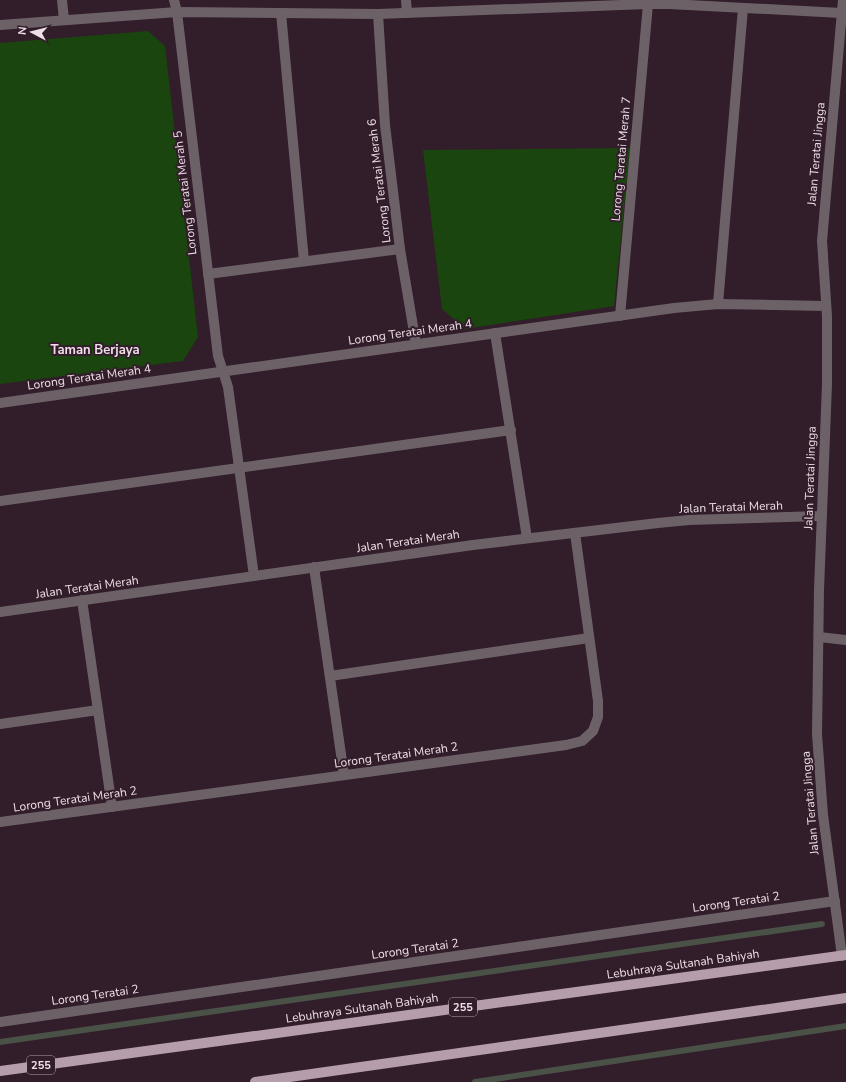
<svg xmlns="http://www.w3.org/2000/svg" width="846" height="1082" font-family="'Nunito Sans',sans-serif">
<rect width="100%" height="100%" fill="#321d2a"/>
<g fill="#1a450e">
<polygon points="148,31 165,46 198,337 183,361 0,384 0,43"/>
<polygon points="630,148 614,306 465,329 442,309 423,150"/>
</g>
<g fill="none" stroke-linecap="round" stroke-linejoin="round">
<g stroke="#4a5146" stroke-width="6">
<polyline points="0,1042 822,924"/>
<polyline points="475,1082 846,1026"/>
</g>
<g stroke="#6d6168" stroke-width="10">
<polyline points="62,0 64,20"/>
<polyline points="174,0 177,12 218,356 228,387 254,576"/>
<polyline points="406,0 407,13"/>
<polyline points="281,13 304,261"/>
<polyline points="378,14 385,125 400,249 416,344"/>
<polyline points="0,25 177,12 378,14 648,4 669,4 841,13"/>
<polyline points="208,274 400,249"/>
<polyline points="718,304 743,8"/>
<polyline points="620,316 648,4"/>
<polyline points="495,333 527,538"/>
<polyline points="0,403 674,308 718,304 826,306"/>
<polyline points="0,501 511,430"/>
<polyline points="314,567 344,775"/>
<polyline points="82,600 112,807"/>
<polyline points="0,612 473,545 658,523 689,520 822,516"/>
<polyline points="819,637 846,640"/>
<polyline points="330,676 589,638"/>
<polyline points="0,724 98,710"/>
<polyline points="0,822 566,745 582,741 593,731 598,717 598,701 575,533"/>
<polyline points="842,956 823,815 817,734 819,590 827,384 827,316 822,241 843,0"/>
<polyline points="0,1022 835,901"/>
</g>
<g stroke="#b69dab" stroke-width="10">
<polyline points="0,1071 846,955"/>
<polyline points="255,1082 846,998"/>
</g>
</g>
<g text-anchor="middle" dominant-baseline="central" stroke-width="4" stroke-linejoin="round" paint-order="stroke">
<g fill="#321d2a" stroke="#b6a5af" stroke-width="1">
<rect x="449" y="998" width="28" height="18" rx="3"/>
<rect x="27" y="1056" width="28" height="18" rx="3"/>
</g>
<g font-size="11" font-weight="bold" fill="#eedfe8">
<text x="463" y="1007">255</text>
<text x="41" y="1065">255</text>
</g>
<g font-size="12" fill="#eedfe8" stroke="#321d2a">
<text transform="translate(816 154) rotate(-85)">Jalan Teratai Jingga</text>
<text transform="translate(621 159) rotate(-85)">Lorong Teratai Merah 7</text>
<text transform="translate(379 181) rotate(-97)">Lorong Teratai Merah 6</text>
<text transform="translate(185 193) rotate(-97)">Lorong Teratai Merah 5</text>
<text transform="translate(410 332) rotate(-8)">Lorong Teratai Merah 4</text>
<text transform="translate(89 377) rotate(-8)">Lorong Teratai Merah 4</text>
<text transform="translate(810 478) rotate(-88)">Jalan Teratai Jingga</text>
<text transform="translate(731 507) rotate(-2)">Jalan Teratai Merah</text>
<text transform="translate(408 541) rotate(-8)">Jalan Teratai Merah</text>
<text transform="translate(87 587) rotate(-8)">Jalan Teratai Merah</text>
<text transform="translate(396 755) rotate(-8)">Lorong Teratai Merah 2</text>
<text transform="translate(75 799) rotate(-8)">Lorong Teratai Merah 2</text>
<text transform="translate(810 803) rotate(-95)">Jalan Teratai Jingga</text>
<text transform="translate(736 902) rotate(-8)">Lorong Teratai 2</text>
<text transform="translate(415 949) rotate(-8)">Lorong Teratai 2</text>
<text transform="translate(683 964) rotate(-8)">Lebuhraya Sultanah Bahiyah</text>
<text transform="translate(95 995) rotate(-8)">Lorong Teratai 2</text>
<text transform="translate(362 1008) rotate(-8)">Lebuhraya Sultanah Bahiyah</text>
</g>
<g font-size="13" font-weight="bold" fill="#eedfe8" stroke="#321d2a">
<text x="95" y="350">Taman Berjaya</text>
</g>
</g>
<g transform="translate(32 32) rotate(277)" stroke="#321d2a" stroke-width="3" paint-order="stroke">
<path d="M0-3L7 15L0 10L-7 15Z" fill="#eedfe8"/>
<text y="-6" font-size="11" font-weight="bold" text-anchor="middle" fill="#eedfe8">N</text>
</g>
</svg>
